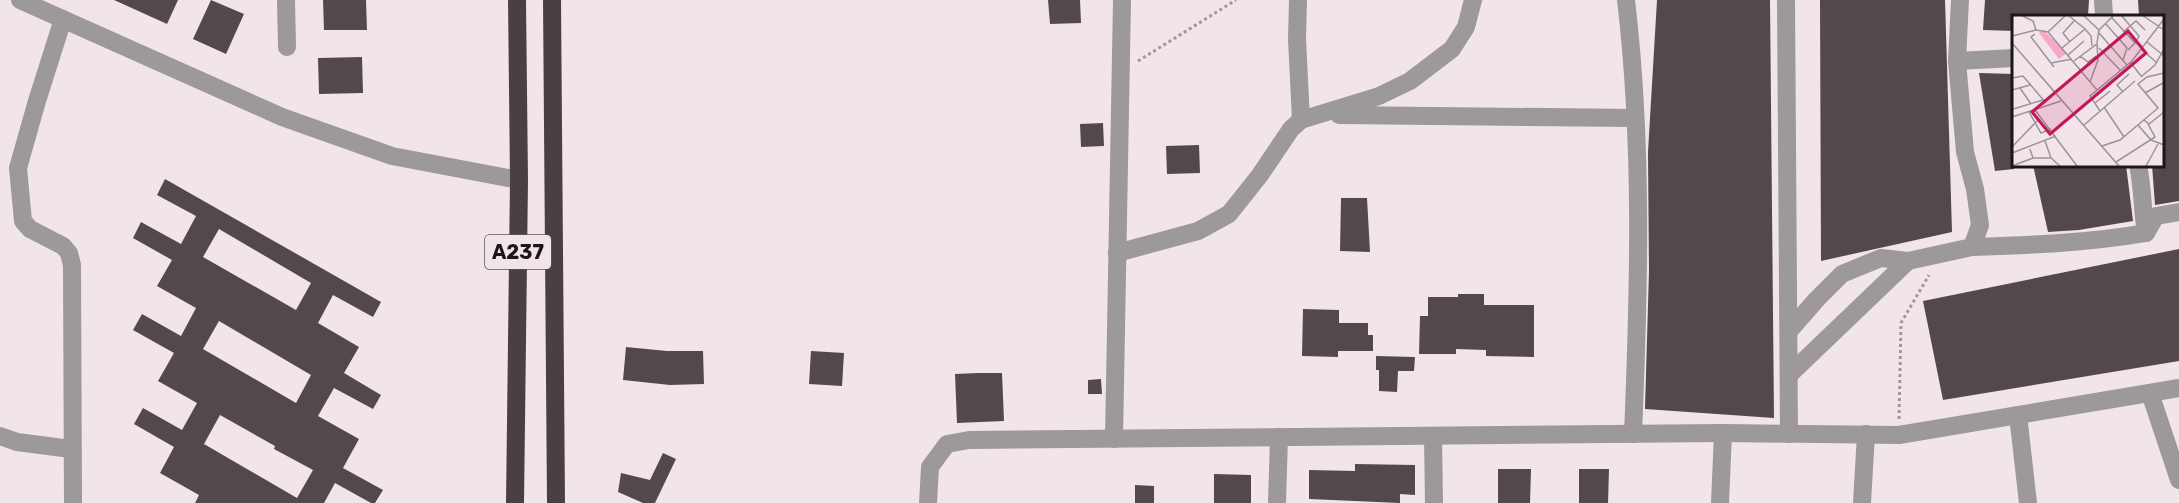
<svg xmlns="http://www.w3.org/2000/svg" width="2179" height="503" font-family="Rubik,sans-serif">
<rect width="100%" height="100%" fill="#f2e5ea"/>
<g fill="#53494d" fill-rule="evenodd">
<polygon points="114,0 178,0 167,24"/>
<polygon points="211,0 244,14 226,54 193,39"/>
<polygon points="323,0 366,0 367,30 324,30"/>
<polygon points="1048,0 1080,0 1081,23 1050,24"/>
<polygon points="1657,0 1770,0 1774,418 1645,409 1649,271 1648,152"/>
<polygon points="1820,0 1945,0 1952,232 1821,261"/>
<polygon points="1985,0 2089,0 2088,16 2014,16 2014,31 1983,30"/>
<polygon points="2138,0 2179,0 2179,201 2155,205 2152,165 2163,165 2163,16 2139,16"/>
<polygon points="362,57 363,93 319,94 318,58"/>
<polygon points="1979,73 2014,74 2014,169 1995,171"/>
<polygon points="1103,123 1104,146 1081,147 1080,124"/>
<polygon points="1199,145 1200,173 1167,174 1166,146"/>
<polygon points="2033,165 2126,165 2133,221 2079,230 2048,232"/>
<path d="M165,179l216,123 -8,15 -40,-22 -15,28 41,24 -15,26 37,22 -8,14 -39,-21 -16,28 41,23 -16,29 40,22 -8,13h-4l-36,-20 -11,20h-129l4,-8 -39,-22 14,-26 -40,-23 9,-16 39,22 15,-27 -39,-22 16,-28 -41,-23 9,-16 39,22 15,-28 -39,-22 15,-26 -39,-22 8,-16 40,22 15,-28 -39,-21zM219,229l92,54 -15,27 -93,-53zM219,321l92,54 -15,28 -93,-54zM220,415l55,31 -1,3 39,21 -16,28 -93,-54z"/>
<polygon points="1341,198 1367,198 1370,252 1340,251"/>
<polygon points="2179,249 2179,361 1943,400 1923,301"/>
<polygon points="1458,294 1484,294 1484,305 1534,305 1534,357 1486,356 1486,350 1456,349 1456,354 1419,354 1420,316 1428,316 1428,297 1458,297"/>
<polygon points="1303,309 1339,310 1339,323 1368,323 1368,335 1373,335 1373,351 1338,351 1338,357 1302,356"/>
<polygon points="626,347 667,351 703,351 704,384 670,385 623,380"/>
<polygon points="811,351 844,353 842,386 809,384"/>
<polygon points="1376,356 1415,357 1414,371 1398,371 1397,392 1379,391 1379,370 1376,370"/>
<polygon points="978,373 1002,373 1004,421 957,423 955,374"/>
<polygon points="1101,379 1102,394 1088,394 1088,380"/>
<polygon points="663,453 676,459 655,503 643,503 618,492 621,473 650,480"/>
<polygon points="1355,464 1415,465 1415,495 1400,494 1400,503 1309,499 1309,470 1355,471"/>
<polygon points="1498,469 1531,469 1530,503 1498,503"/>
<polygon points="1579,469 1609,469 1608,503 1579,503"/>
<polygon points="1214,474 1251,475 1251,503 1214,503"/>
<polygon points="1135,485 1154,486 1154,503 1135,503"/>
</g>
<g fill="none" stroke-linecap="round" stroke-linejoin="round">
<g stroke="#a0979b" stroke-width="3" stroke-dasharray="3 3" stroke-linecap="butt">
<polyline points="1138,61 1236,0"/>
<polyline points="1899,419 1901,323 1929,275"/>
</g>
<g stroke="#9d989a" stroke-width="18">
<polyline points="20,0 282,117 392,156 519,180"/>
<polyline points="286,0 287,47"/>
<polyline points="1298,0 1297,39 1301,120"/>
<path d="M1626,0c17,144 13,289 7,434"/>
<polyline points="1786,0 1789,434"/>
<polyline points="2103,0 2104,16"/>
<polyline points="63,19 37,101 18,168 23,221 30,229 63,246 69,253 72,265 73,503"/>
<polyline points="1957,61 2014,58"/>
<polyline points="1339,115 1635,118"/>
<polyline points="2146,233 2156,216 2179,212"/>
<path d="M1972,247c60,-2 115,-4 174,-14 -4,-23 -3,-46 -8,-68"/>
<polyline points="1117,253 1198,231 1229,214 1260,175 1291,129 1301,120 1379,96 1410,81 1452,49 1466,27 1473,0"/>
<polyline points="1789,331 1817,299 1842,274 1881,258 1908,261 1972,247 1980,225 1975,189 1965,152 1957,61 1960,0"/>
<polyline points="1789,375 1908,261"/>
<polyline points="2150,393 2179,480"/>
<polyline points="2018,415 2028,503"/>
<polyline points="0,436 17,442 71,449"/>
<polyline points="1433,436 1434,503"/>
<polyline points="1114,439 1122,0"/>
<polyline points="928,503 930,467 947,444 969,440 1723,433 1899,435 2179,388"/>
<polyline points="1277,503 1279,437"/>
<polyline points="1720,503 1723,433"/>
<polyline points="1862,503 1866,434"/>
</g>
<g stroke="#4a4044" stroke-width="18">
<polyline points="552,0 556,503"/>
<polyline points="515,503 519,180 517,0"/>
</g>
</g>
<g text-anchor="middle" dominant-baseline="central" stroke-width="6" stroke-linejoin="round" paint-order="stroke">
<rect fill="#f2e5ea" stroke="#5c5558" stroke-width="1.5" x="485" y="235" width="66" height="34" rx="4.5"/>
<g font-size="20" font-weight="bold" fill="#1b1719">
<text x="518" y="252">A237</text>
</g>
</g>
<g transform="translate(2012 15)">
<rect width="152" height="152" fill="#f2e5ea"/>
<path d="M31,15l24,23 -8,6 -20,-26z" fill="#f6a7ca"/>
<path fill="none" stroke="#9c9396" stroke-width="1.5" d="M71,0l16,15 -2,13M109,0l18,21 -4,7M130,0l22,15M100,3l23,25 -7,7M93,8l22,25 -4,12M73,14l6,7 1,10M24,15l12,2 49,58M87,15l15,-15M36,17l18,-17M111,17l13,-11 9,9M87,18l28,32M23,19l-4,3 23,30M0,21l24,-6 -3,-9 -12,-6M58,27l-7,-9 11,-12M135,27l17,14M0,28l107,123M50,33l23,-19 -17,-14M87,33l21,22M129,34l15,13M56,40l16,-14M68,41l8,6 8,-6M62,46l23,-17 1,16 -8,22M118,47l12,15M39,48l21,-4M130,61l13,-11 9,-16M0,63l11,-2 23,27M8,73l11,16M0,75l18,-5M111,77l-6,-7 12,-11M133,78l18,-10M83,88l15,-12M92,92l20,30M1,94l30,-9M23,95l42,56M88,96l-10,-15 42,-35 32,-42M17,97l12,21 10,-4M0,102l49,-16M132,105l5,4 15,-12M72,110l51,-44M126,110l13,15 13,5M33,126l6,17M90,131l18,-6 38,-32 -20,-24 9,-7 17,-4M0,132l27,-28M0,138l44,-17M21,143h18l9,8M104,147l39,-25 -7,-13M0,151l21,-8 -3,-9M134,151l12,-22"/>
<path fill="#c2185b" fill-opacity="0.15" stroke="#c2185b" stroke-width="3" d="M116,16l18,22 -96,81 -18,-22z"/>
<rect width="152" height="152" fill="none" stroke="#1b1719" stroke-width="3"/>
</g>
</svg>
